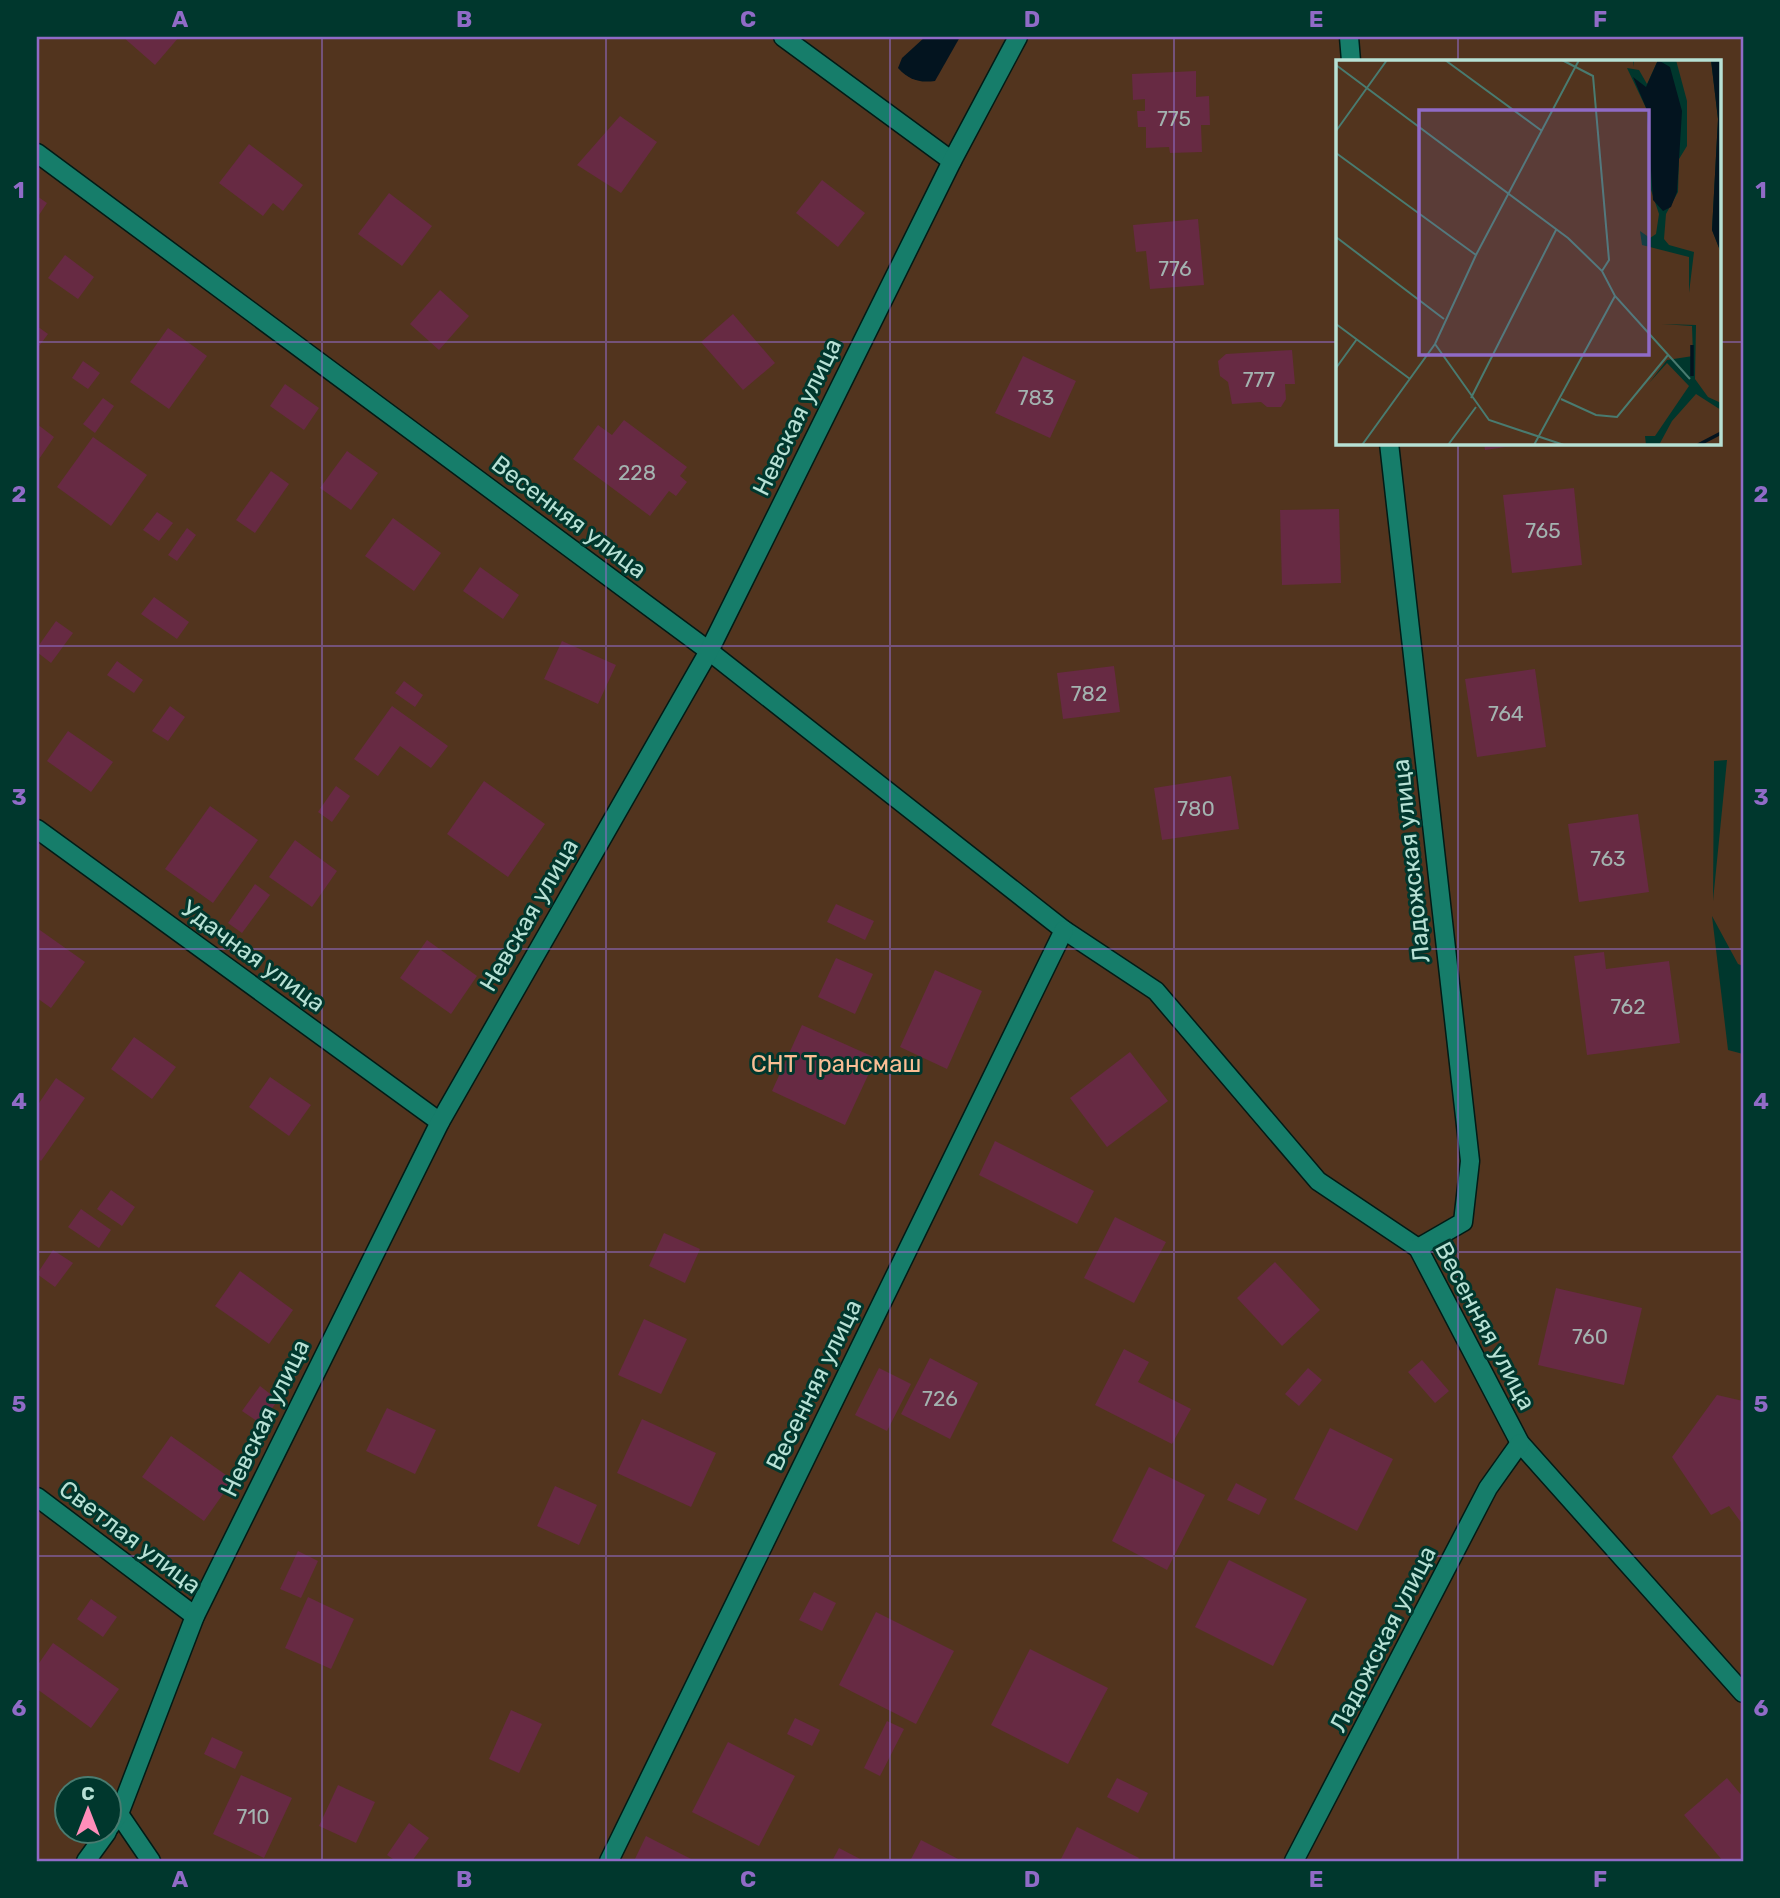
<svg xmlns="http://www.w3.org/2000/svg" width="1780" height="1898" font-family="Rubik,sans-serif">
<rect width="100%" height="100%" fill="#00372d"/>
<path fill="#52341e" fill-rule="evenodd" d="M37,37h1706v929l-5,-2 -26,-48 16,134 15,4v807h-1706zM1337,61h382v382h-382zM1727,760l-14,141v1l1,-141zM66,1790h42v42h-42z"/>
<path fill="#03141f" d="M925,37h35l-25,44c-16,2 -26,-1 -37,-13l4,-10z"/>
<g fill="#672a43">
<polygon points="123,37 179,37 155,65"/>
<polygon points="1196,71 1196,97 1209,96 1210,125 1201,125 1202,152 1170,153 1169,147 1146,148 1146,127 1138,127 1137,111 1145,111 1145,99 1133,100 1132,74"/>
<polygon points="620,116 657,142 621,193 577,165"/>
<polygon points="249,144 303,185 283,211 273,203 263,216 219,183"/>
<polygon points="822,180 865,213 838,247 796,213"/>
<polygon points="389,193 432,226 402,266 358,234"/>
<polygon points="37,196 47,203 37,218"/>
<polygon points="1198,219 1204,285 1150,289 1146,251 1136,252 1133,225"/>
<polygon points="65,255 94,277 78,299 48,278"/>
<polygon points="440,290 469,316 439,350 410,324"/>
<polygon points="733,314 775,363 743,390 701,342"/>
<polygon points="37,326 48,334 37,349"/>
<polygon points="168,328 207,356 169,409 130,382"/>
<polygon points="1292,350 1295,384 1285,384 1286,399 1281,407 1267,407 1261,402 1232,404 1228,382 1220,376 1218,361 1226,354"/>
<polygon points="1023,356 1076,381 1050,438 995,413"/>
<polygon points="83,361 100,373 88,389 72,378"/>
<polygon points="285,384 319,408 304,430 270,406"/>
<polygon points="103,398 114,406 95,433 83,424"/>
<polygon points="624,420 687,467 680,476 687,482 676,496 669,491 650,516 573,459 598,425 612,435"/>
<polygon points="37,424 54,437 37,462"/>
<polygon points="93,437 147,475 111,526 57,487"/>
<polygon points="1484,443 1526,443 1526,444 1485,450"/>
<polygon points="347,451 378,473 351,510 320,488"/>
<polygon points="271,471 289,484 255,533 236,520"/>
<polygon points="1574,488 1582,565 1512,573 1503,495"/>
<polygon points="1339,509 1341,583 1282,585 1280,510"/>
<polygon points="157,512 173,523 159,541 143,530"/>
<polygon points="393,518 441,553 414,591 365,556"/>
<polygon points="187,528 196,535 177,561 168,555"/>
<polygon points="480,567 519,595 503,619 463,591"/>
<polygon points="154,597 189,622 177,639 141,614"/>
<polygon points="56,621 73,633 51,663 37,652 37,648"/>
<polygon points="562,641 616,665 598,704 544,679"/>
<polygon points="117,661 143,680 134,693 107,675"/>
<polygon points="1114,666 1120,712 1063,719 1057,673"/>
<polygon points="1535,669 1546,747 1477,757 1465,679"/>
<polygon points="404,681 423,695 415,707 395,693"/>
<polygon points="170,706 185,717 168,741 152,731"/>
<polygon points="392,706 448,746 431,768 400,746 378,776 354,759"/>
<polygon points="68,731 113,762 91,792 47,761"/>
<polygon points="1231,776 1239,829 1162,840 1154,788"/>
<polygon points="484,781 545,824 508,877 447,834"/>
<polygon points="336,786 350,796 332,822 318,812"/>
<polygon points="210,806 258,840 213,903 165,869"/>
<polygon points="1638,814 1649,892 1579,902 1568,824"/>
<polygon points="295,840 337,871 312,907 269,877"/>
<polygon points="255,884 270,895 242,933 228,923"/>
<polygon points="836,904 874,921 865,940 827,922"/>
<polygon points="37,928 85,962 51,1008 37,998"/>
<polygon points="427,940 477,976 451,1014 400,978"/>
<polygon points="1604,952 1606,969 1669,961 1680,1043 1587,1055 1574,956"/>
<polygon points="836,958 873,974 855,1014 818,997"/>
<polygon points="935,970 982,991 947,1069 900,1047"/>
<polygon points="802,1025 876,1058 845,1125 772,1091"/>
<polygon points="134,1037 176,1067 152,1099 111,1069"/>
<polygon points="1130,1052 1168,1101 1107,1147 1070,1098"/>
<polygon points="270,1077 311,1105 289,1136 249,1107"/>
<polygon points="56,1078 85,1098 41,1161 37,1158 37,1106"/>
<polygon points="995,1141 1094,1191 1077,1224 979,1175"/>
<polygon points="111,1190 135,1207 122,1226 97,1209"/>
<polygon points="81,1209 111,1230 99,1248 68,1227"/>
<polygon points="1115,1217 1166,1242 1134,1303 1084,1278"/>
<polygon points="664,1233 700,1249 685,1283 649,1266"/>
<polygon points="53,1250 73,1263 55,1287 37,1274"/>
<polygon points="1275,1262 1320,1310 1282,1346 1237,1298"/>
<polygon points="240,1271 293,1310 269,1344 215,1306"/>
<polygon points="1556,1288 1642,1308 1624,1385 1538,1365"/>
<polygon points="644,1319 687,1339 661,1394 618,1375"/>
<polygon points="1124,1349 1149,1362 1138,1382 1191,1409 1172,1444 1095,1405"/>
<polygon points="930,1358 978,1383 950,1439 901,1414"/>
<polygon points="1422,1360 1449,1391 1435,1403 1408,1372"/>
<polygon points="879,1368 911,1384 887,1431 855,1415"/>
<polygon points="1308,1368 1322,1380 1299,1406 1285,1394"/>
<polygon points="260,1386 278,1400 261,1424 242,1411"/>
<polygon points="1717,1395 1743,1401 1743,1525 1729,1506 1711,1515 1672,1457"/>
<polygon points="387,1408 436,1430 415,1474 366,1451"/>
<polygon points="642,1419 716,1453 691,1507 617,1473"/>
<polygon points="1330,1428 1393,1459 1357,1531 1294,1499"/>
<polygon points="171,1436 233,1480 204,1521 142,1477"/>
<polygon points="1149,1467 1205,1495 1167,1570 1112,1541"/>
<polygon points="1236,1483 1267,1499 1259,1515 1227,1500"/>
<polygon points="555,1486 597,1505 579,1545 537,1526"/>
<polygon points="298,1551 318,1561 301,1598 280,1589"/>
<polygon points="1229,1560 1307,1599 1273,1666 1195,1627"/>
<polygon points="814,1592 836,1603 822,1631 799,1620"/>
<polygon points="308,1597 354,1619 331,1669 285,1648"/>
<polygon points="91,1599 117,1617 103,1637 77,1619"/>
<polygon points="876,1612 954,1651 916,1724 839,1685"/>
<polygon points="53,1643 119,1689 91,1728 37,1689 37,1666"/>
<polygon points="1030,1649 1108,1688 1068,1764 991,1725"/>
<polygon points="511,1710 542,1724 519,1773 489,1759"/>
<polygon points="795,1718 820,1730 812,1746 787,1734"/>
<polygon points="887,1721 904,1729 880,1776 864,1768"/>
<polygon points="212,1737 243,1752 235,1769 204,1754"/>
<polygon points="728,1742 795,1776 759,1846 692,1812"/>
<polygon points="241,1775 292,1798 264,1858 213,1834"/>
<polygon points="1117,1778 1148,1793 1138,1813 1107,1797"/>
<polygon points="1727,1778 1743,1797 1743,1861 1723,1861 1684,1815"/>
<polygon points="338,1785 375,1802 356,1843 319,1826"/>
<polygon points="409,1823 429,1838 412,1861 396,1861 387,1855"/>
<polygon points="1077,1827 1139,1858 1137,1861 1060,1861"/>
<polygon points="646,1836 695,1861 634,1861"/>
<polygon points="921,1840 962,1861 910,1861"/>
<polygon points="839,1848 864,1861 832,1861"/>
</g>
<g fill="none" stroke-linecap="round" stroke-linejoin="round">
<g stroke="#001b16" stroke-width="21">
<g id="minor">
<polyline points="783,37 952,161"/>
<polyline points="1349,37 1351,61"/>
<polyline points="37,153 709,651 1064,930 1156,991 1318,1181 1418,1248 1520,1443 1743,1693"/>
<polyline points="1389,443 1470,1161 1463,1222 1418,1248"/>
<polyline points="37,829 440,1122"/>
<polyline points="37,1497 195,1616"/>
<polyline points="119,1814 151,1861"/>
<polyline points="108,1829 119,1814 195,1616 440,1122 709,651 952,161 1018,37"/>
<polyline points="86,1861 107,1832"/>
<polyline points="609,1861 1064,930"/>
<polyline points="1294,1861 1488,1488 1520,1443"/>
</g>
</g>
<use href="#minor" stroke="#167d6a" stroke-width="18"/>
</g>
<path fill="none" stroke="#906bc7" stroke-width="2" stroke-opacity="0.55" d="M322,37v1824M606,37v1824M890,37v1824M1174,37v1824M1458,37v24M37,342h1300M1719,342h24M1458,443v1418M37,646h1706M37,949h1706M37,1252h1706M37,1556h1706"/>
<g text-anchor="middle" dominant-baseline="central" stroke-width="6" stroke-linejoin="round" paint-order="stroke">
<g font-size="21" fill="#a3b3b0">
<text x="1174" y="118">775</text>
<text x="1175" y="268">776</text>
<text x="1259" y="379">777</text>
<text x="1036" y="397">783</text>
<text x="637" y="472">228</text>
<text x="1543" y="530">765</text>
<text x="1089" y="693">782</text>
<text x="1506" y="713">764</text>
<text x="1196" y="808">780</text>
<text x="1608" y="858">763</text>
<text x="1628" y="1006">762</text>
<text x="1590" y="1336">760</text>
<text x="940" y="1398">726</text>
<text x="253" y="1816">710</text>
</g>
<g font-size="24" fill="#b7e1d5" stroke="#00372d">
<text transform="translate(797 417) rotate(-64)">Невская улица</text>
<text transform="translate(569 517) rotate(37)">Весенняя улица</text>
<text transform="translate(1411 861) rotate(-96)">Ладожская улица</text>
<text transform="translate(529 915) rotate(-60)">Невская улица</text>
<text transform="translate(253 956) rotate(36)">Удачная улица</text>
<text transform="translate(1485 1326) rotate(62)">Весенняя улица</text>
<text transform="translate(814 1385) rotate(-64)">Весенняя улица</text>
<text transform="translate(265 1418) rotate(-64)">Невская улица</text>
<text transform="translate(130 1537) rotate(37)">Светлая улица</text>
<text transform="translate(1383 1639) rotate(-63)">Ладожская улица</text>
</g>
<g font-size="24" fill="#fabe94" stroke="#00372d">
<text x="836" y="1064">СНТ Трансмаш</text>
</g>
</g>
<g transform="translate(1336 60)">
<rect width="385" height="385" fill="#00372d"/>
<path d="M0,0h297v7l1,-7h24l-11,24 -8,-14 -12,-2 20,42 4,80 8,24 -3,20 -6,4 -10,-7 2,14 47,12v36l5,-41 -25,-7 -5,-6 2,-25 12,-22 1,-33 8,-13v-45l-11,-41h35l7,59 -6,111 9,23v150l-13,-6 -13,-18 1,-54 -34,-1 30,2 1,30 -26,4 -18,23 18,-20 22,23 -34,50h-10l1,9h-310zM360,334l25,16v35h-62l13,-24z" fill="#52341e"/>
<path d="M322,0l12,7 12,44 -5,81 -6,15 -8,4 -10,-11 -6,-90 -14,-33 13,10zM375,0h10v193l-9,-23 6,-111z" fill="#03141f"/>
<path fill="none" stroke="#03141f" stroke-width="3.5" d="M356,316v-31M362,385l23,-12"/>
<path fill="none" stroke="#497b70" stroke-width="2" d="M109,0l97,71M226,0l31,16 16,184 -7,11M0,5l232,173 34,33 13,25 75,83M0,71l51,-71M0,93l140,102M0,177l108,82M0,264l74,55M99,284l54,76 75,25M0,308l21,-29M135,338l85,-168M225,339l35,16 21,2 51,-62M26,385l73,-101 41,-89 103,-195M112,385l28,-38M198,385l81,-149"/>
<path fill="#906bc7" fill-opacity="0.15" stroke="#906bc7" stroke-width="3.5" d="M83,50h230v245h-230z"/>
<rect width="385" height="385" fill="none" stroke="#b7e1d5" stroke-width="3.5"/>
</g>
<rect width="1780" height="1898" fill="none" stroke="#00372d" stroke-width="77"/>
<g transform="translate(88 1810)"><circle r="33" fill="#00372d" stroke="#497b70" stroke-width="2"/>
<path d="M0-5L12 26L0 18L-12 26Z" fill="#ff8eba"/>
<text y="-10" font-size="19" font-weight="bold" text-anchor="middle" fill="#b7e1d5">С</text>
</g>
<rect x="38" y="38" width="1704" height="1822" fill="none" stroke="#906bc7" stroke-width="2.5"/>
<g font-size="23" text-anchor="middle" font-weight="bold" fill="#906bc7">
<text x="180" y="27">A</text>
<text x="464" y="27">B</text>
<text x="748" y="27">C</text>
<text x="1032" y="27">D</text>
<text x="1316" y="27">E</text>
<text x="1600" y="27">F</text>
<text x="19" y="198">1</text>
<text x="1761" y="198">1</text>
<text x="19" y="502">2</text>
<text x="1761" y="502">2</text>
<text x="19" y="805">3</text>
<text x="1761" y="805">3</text>
<text x="19" y="1109">4</text>
<text x="1761" y="1109">4</text>
<text x="19" y="1412">5</text>
<text x="1761" y="1412">5</text>
<text x="19" y="1716">6</text>
<text x="1761" y="1716">6</text>
<text x="180" y="1887">A</text>
<text x="464" y="1887">B</text>
<text x="748" y="1887">C</text>
<text x="1032" y="1887">D</text>
<text x="1316" y="1887">E</text>
<text x="1600" y="1887">F</text>
</g>
</svg>
